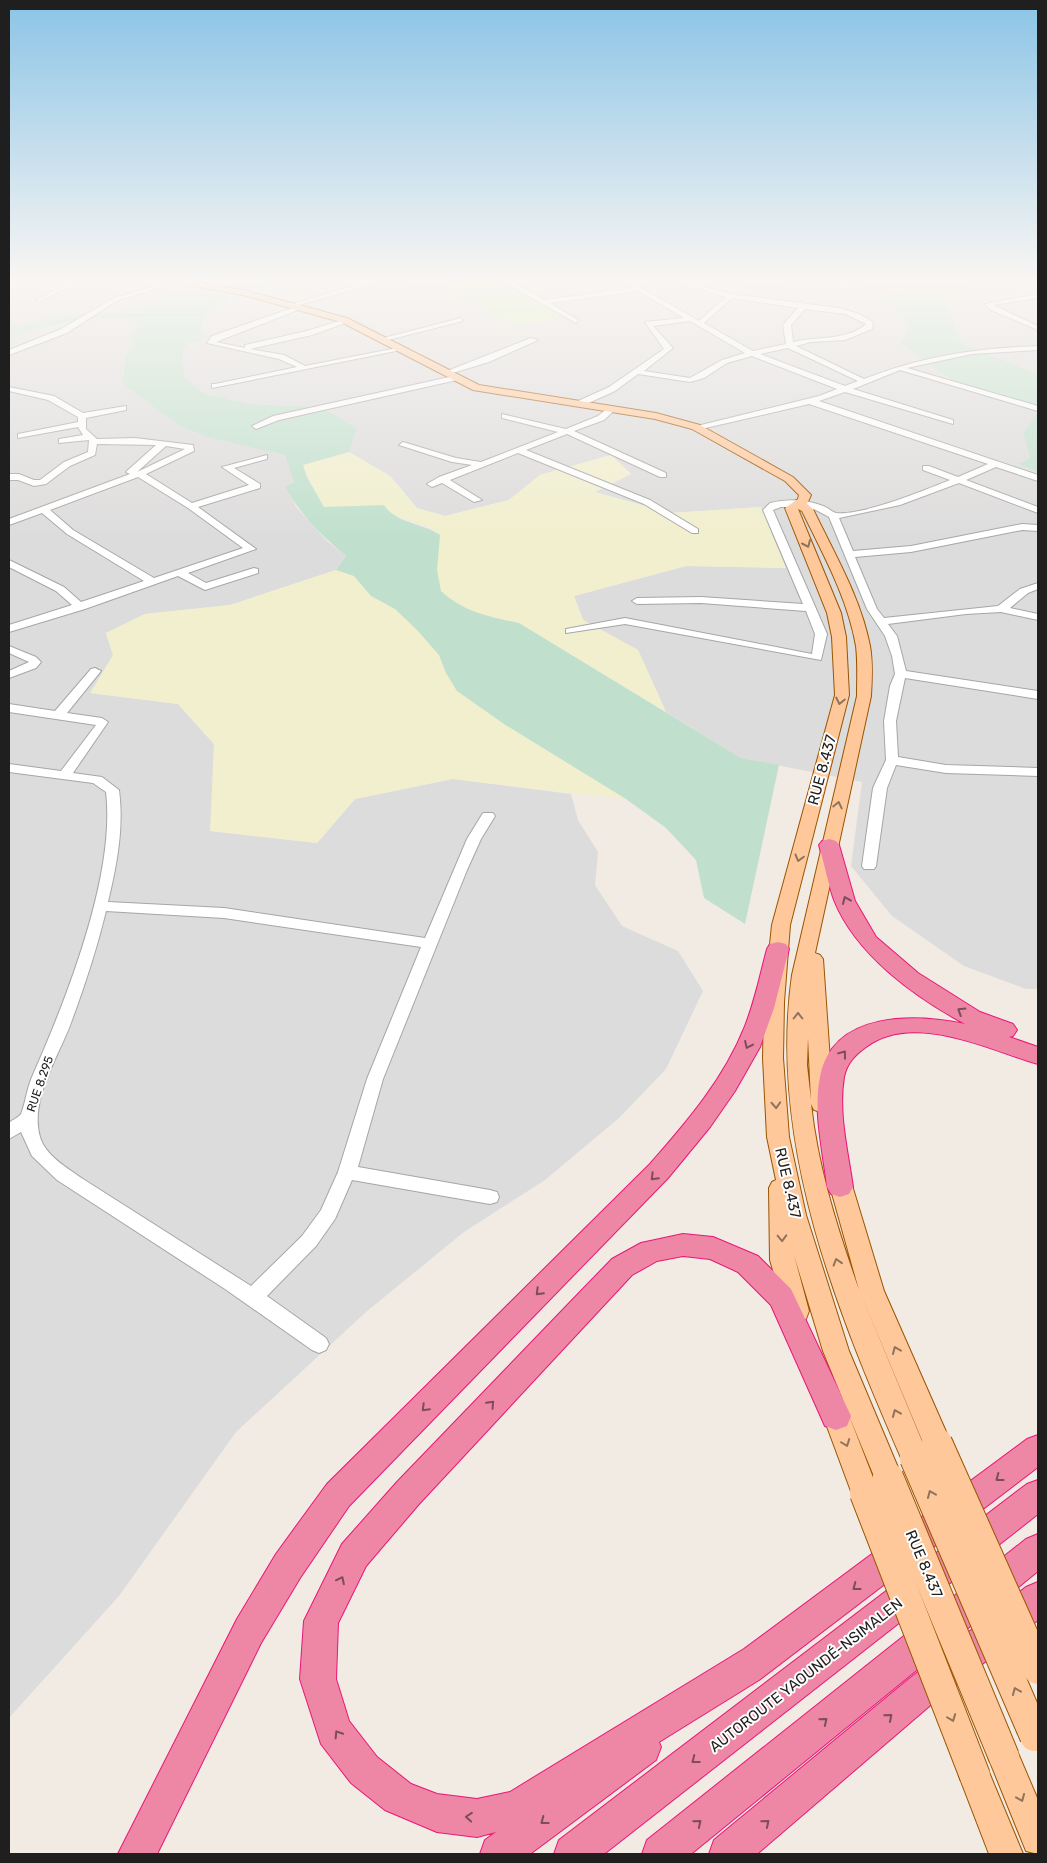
<svg xmlns="http://www.w3.org/2000/svg" width="1047" height="1863" font-family="Rubik,sans-serif">
<rect width="100%" height="100%" fill="#f1ebe4"/>
<g fill="#dddcdc">
<polygon points="9,278 237,278 148,302 133,321 138,326 126,338 134,342 125,358 256,447 285,454 294,482 286,485 296,507 327,541 346,556 336,570 230,605 145,614 106,633 113,655 91,693 178,704 214,744 211,831 317,843 355,799 453,779 571,794 578,820 598,852 595,885 622,926 678,951 703,991 666,1069 619,1118 545,1180 464,1232 366,1312 236,1432 119,1596 9,1718"/>
<polygon points="367,278 445,278 445,292 472,302 497,317 521,324 559,318 544,295 522,284 522,278 713,278 721,282 752,288 787,287 798,280 859,284 889,293 886,303 909,325 902,344 941,373 982,397 1038,411 1023,433 1030,458 1018,464 1038,472 1038,989 1026,989 964,966 892,916 851,866 862,782 741,758 666,712 638,650 583,620 574,596 686,566 785,568 761,507 671,513 594,492 631,474 611,455 540,475 509,500 445,516 417,508 390,476 349,452 357,430 322,407 249,404 203,393 184,377 183,349 189,343 199,342 206,333 201,328 201,323 206,315 219,310 231,299 254,289 287,283"/>
<polygon points="989,278 1038,278 1038,374 961,343 944,297"/>
</g>
<g fill="#f1efce">
<polygon points="713,278 989,278 944,297 889,293 859,284 825,280 798,280 788,287 752,288 720,282"/>
<polygon points="349,452 390,476 417,508 445,516 509,500 540,475 611,455 631,474 595,492 671,513 761,507 786,568 686,566 574,596 583,620 638,650 666,712 519,623 489,617 456,605 441,592 437,570 440,535 430,527 390,514 346,507 324,507 307,477 303,465"/>
<polygon points="336,570 354,576 371,596 395,609 417,630 439,655 446,673 457,691 504,724 626,799 452,779 355,799 317,843 210,831 214,744 178,704 90,693 113,655 106,633 145,614 230,605"/>
</g>
<polygon fill="#d3efa6" points="444,278 524,278 523,284 544,295 559,318 521,324 511,322 497,317 472,302 445,292"/>
<g fill="#c0e0cd">
<path d="M237,278h130l-80,5 -33,6 -23,10 -12,11 -13,5 -5,8v5l5,7 -7,7 -10,1 -6,6 1,28 19,16 46,11 73,3 35,22 -8,23 -46,13 4,12 17,30 60,-2c11,18 39,18 56,30l-3,35 4,21c23,21 48,26 78,32l222,135 38,7 -34,159 -41,-26 -8,-38 -30,-32 -40,-29 -122,-75 -47,-33 -11,-18 -7,-18 -22,-25 -22,-21 -24,-13 -17,-20 -18,-6 10,-14c-25,-21 -46,-41 -61,-70l9,-4 -9,-27 -77,-18 -28,-11 -57,-42 2,-26 9,-16 -8,-4 12,-12c-5,-2 -5,-8 -12,-8 -21,-3 -71,6 -92,12 -9,2 -16,7 -25,9v-16l10,3 31,-10 83,-5 15,-9z"/>
<polygon points="889,293 944,297 961,343 1038,374 1038,472 1018,464 1030,458 1023,433 1038,411 982,397 941,373 901,344 909,325 885,303"/>
</g>
<g fill="none" stroke-linecap="round" stroke-linejoin="round">
<path stroke="#a1dbe2" stroke-width="2" d="M49,323l44,-7 104,-2 9,-2v-3c24,-21 59,-25 89,-31"/>
<g stroke="#a6a6a6" stroke-width="2">
<g id="minor">
<polygon points="9,278 16,278 9,281"/>
<polygon points="78,278 85,278 41,301 36,300"/>
<polygon points="379,278 430,281 466,278 430,285 382,281 295,306 290,305"/>
<path d="M497,278l11,2 34,-2 -28,5 30,17 89,-12 -16,-10h7l75,43 27,-24 -64,-19h9l60,16 108,14 20,6 14,8 -1,7 -27,11 -34,2 -15,4 68,33c58,-23 113,-31 174,-33v4l-66,4 -65,14 131,38v5l-138,-41 -47,19 100,31v4l-108,-32 -26,9 219,74v6l-42,-14 -30,13 72,27v6l-79,-30 -59,22 -61,13 14,33 58,-5 111,-22 16,1v6l-16,-1 -111,22 -56,5 22,52 7,9 114,-12 22,-17 18,-6v6l-10,4 -18,15 28,6v6l-37,-8 -35,2 -78,10 9,12 9,35 132,20v8l-133,-21 -9,43 2,36 48,8 92,3v8l-92,-3 -50,-8 -9,23 -11,78 -2,3h-10l-2,-3 11,-78 13,-28 -2,-39 6,-35 5,-12 -3,-18 -7,-20 -18,-27 -38,-92 -13,-7 -12,-3h-23l-8,3 54,124 -6,26 -196,-36 -59,9v-4l59,-11 187,36 3,-20 -9,-23 -105,-8 -64,1 -5,-3 5,-3 64,-1 102,7 -40,-94 7,-7c17,-4 36,-4 53,3 4,1 9,6 13,7 26,3 89,-23 114,-33l-27,-10v-4h6l29,11 30,-13 -179,-60 -112,26v-4l122,-30 18,-7 -85,-33 -25,7 -23,15 -14,4 -52,-8 -23,17 -33,15h-6v-4l33,-15 55,-38 -19,-27 39,-4 -46,-27 -88,12 28,17 -2,3zM732,298l66,10 -15,17 3,19 -33,7 -49,-28zM805,309l41,5 20,10c-19,17 -49,12 -73,18l-2,-17zM690,321l55,32 -23,7 -32,18 -46,-7 29,-23 -20,-22zM788,348l70,33 -13,5 -85,-32z"/>
<polygon points="1021,278 1029,278 1038,282 1038,286"/>
<polygon points="179,279 181,282 118,300 67,333 9,355 9,350 61,329 114,298"/>
<polygon points="1038,294 1038,298 993,305 1038,326 1038,330 991,310 985,304"/>
<polygon points="301,305 303,308 216,342 245,348 245,345 307,331 346,319 348,322 312,335 250,349 284,355 305,366 402,347 406,349 212,388 212,384 215,384 297,367 279,359 207,343 212,336"/>
<polygon points="461,318 463,321 384,341 380,339"/>
<polygon points="531,338 538,340 489,362 446,375 442,373"/>
<polygon points="454,376 457,376 457,380 279,420 256,429 252,426 273,416"/>
<path d="M9,387l45,9 29,17 43,-7v4l-40,8v11l11,10 38,-1 58,7 1,6 -48,23 46,29 57,-18 -27,-18 45,-12v4l-33,9 26,16v4l-62,19 58,42 -68,24 18,10 48,-15 4,1v4l-53,17 -27,-14 -93,33 -76,23v-7l63,-20 -16,-14 -47,-24v-7l55,27 17,15 63,-21 -77,-47 -25,-21 -33,12v-6l121,-45 -4,-2 2,-2 28,-25 -59,-1 -2,11 -25,11 -24,18 -12,2 -16,-6h-9v-6h10l15,6h6l24,-18 24,-10 1,-12 -30,3v-4l24,-4 -5,-8 -60,11v-4l60,-12v-5l-30,-17 -39,-9zM166,446l19,3 -48,23zM138,477l50,31 55,40 -89,30 -81,-48 -23,-20z"/>
<polygon points="609,407 616,409 604,420 574,431 666,473 666,477 660,477 567,434 526,450 650,500 698,529 698,533 692,533 644,504 518,453 450,480 482,500 474,502 442,483 432,487 427,484 439,477 472,465 452,462 399,445 403,442 456,458 481,462 558,432 502,418 502,414 566,429 598,416"/>
<polygon points="9,646 36,657 41,662 36,668 9,678 9,671 29,662 9,653"/>
<path d="M95,668l6,3 -34,42 35,5 6,4 -35,51 29,4 17,13c5,38 -2,74 -11,112l116,6 201,30 42,-99 16,-26h10l2,3 -14,23 -14,31 -84,209 -25,88 132,23 7,2 2,5 -2,5 -7,2 -138,-24 -17,39 -19,27 -49,50 59,42 3,6 -3,6 -7,3 -7,-3 -87,-61 -168,-109 -25,-24 -11,-24 -12,7v-16c3,-3 10,-6 12,-9 4,-9 6,-26 11,-37 34,-77 84,-202 74,-285l-13,-9 -84,-11v-8l52,7 35,-46 -87,-13v-8l46,7 36,-42zM106,911l118,7 197,29 -54,132 -29,93 -17,38 -19,26 -51,50 -168,-107c-16,-11 -38,-24 -43,-42 -11,-39 20,-82 32,-117 13,-35 25,-72 34,-109z"/>
</g>
</g>
<g stroke="#9a5400" stroke-width="2">
<g id="major">
<path d="M153,278h16l79,13 99,27 132,67 177,28 44,12 93,52 18,18 -4,9 6,5c21,44 48,89 57,137 3,17 2,33 1,50l-56,257 5,2 3,4 10,145 -3,6 -8,2 -8,-2 -3,-6c7,64 27,126 48,186l-33,-118 3,-6 8,-3 8,3 3,6 36,119 67,152 -4,9 -10,4 -10,-4 -67,-160 69,166 -4,9 -10,4 -10,-4c-67,-153 -137,-322 -113,-492l65,-279c0,-17 1,-33 -1,-50 -8,-47 -33,-92 -54,-135l-4,-2 43,104 5,24 3,58 -59,230 -6,77 -1,56 6,79 17,78 43,136 53,126 -4,9 -10,4 -10,-4 -30,-73 31,80 -4,9 -10,4 -10,-4 -36,-97 4,-8 9,-4 9,4 3,5 -21,-51 -29,-96 15,56 -3,8 -9,3 -9,-3 -3,-8 -15,-51 -1,-72 3,-6 4,-2 -9,-43 -4,-79 1,-56 8,-77 63,-230 -3,-58 -5,-24 -42,-105 13,-9 1,-4 -14,-14 -93,-52 -37,-10 -182,-29 -132,-68 -94,-26zM808,1038l3,62 -4,-35z"/>
<polygon points="1004,1741 1015,1746 1038,1800 1038,1854 1026,1851 988,1757 993,1746"/>
<polygon points="975,1760 986,1765 1023,1854 989,1854 959,1776 964,1765"/>
</g>
</g>
<g stroke="#ea1678" stroke-width="2">
<g id="highway">
<path d="M829,839l7,2 3,4 16,56 21,36 42,36 62,39 33,12 4,6 -4,6 -4,1 29,10v17c-49,-14 -125,-53 -172,-17 -11,8 -19,16 -22,30 -6,36 4,74 9,110l-4,7 -9,3 -9,-3 -4,-7c-4,-36 -14,-75 -7,-110 13,-67 96,-63 145,-53 -50,-27 -109,-69 -131,-124 -6,-17 -10,-37 -15,-55l3,-4z"/>
<path d="M778,942l8,2 3,5 -15,59 -14,39 -25,44 -25,36 -42,51 -319,328 -49,72 -39,65 -104,211h-39l119,-235 39,-65 51,-70 323,-320c37,-42 74,-85 95,-138 10,-25 15,-51 22,-77l3,-5z"/>
<polygon points="683,1234 713,1237 758,1256 791,1289 851,1416 847,1426 836,1430 825,1426 771,1305 738,1272 710,1259 683,1256 657,1261 632,1275 419,1504 366,1566 338,1623 336,1679 349,1721 377,1757 411,1784 437,1794 477,1799 510,1792 744,1649 1027,1439 1038,1435 1038,1467 759,1680 659,1742 661,1747 656,1760 530,1854 480,1854 485,1840 496,1832 477,1837 437,1832 385,1810 351,1783 321,1744 300,1679 304,1621 342,1544 397,1482 580,1292 612,1259 641,1243"/>
<polygon points="1038,1480 1038,1514 604,1854 554,1854 559,1840 1027,1484"/>
<polygon points="1038,1534 1038,1571 691,1854 642,1854 647,1840 1026,1539"/>
<polygon points="1038,1582 1038,1620 933,1703 757,1854 709,1854 714,1840 909,1679 1026,1587"/>
</g>
</g>
<use href="#minor" fill="#fff" fill-rule="evenodd"/>
<use href="#major" fill="#ffc89b" fill-rule="evenodd"/>
<use href="#highway" fill="#ee86a6" fill-rule="evenodd"/>
<g stroke="#9a5400" stroke-width="32" stroke-linecap="butt">
<g id="major-bridge">
<polyline points="937,1443 1038,1669"/>
<polyline points="915,1458 1035,1736"/>
<polyline points="888,1477 1004,1757"/>
<polyline points="865,1493 975,1776"/>
</g>
</g>
<use href="#major-bridge" stroke="#ffc89b" stroke-width="30"/>
</g>
<defs><path id="oneway-chevron" d="M-2-3.5L2.5 0L-2 3.5" fill="none" stroke-width="1.6" stroke-linecap="round" stroke-linejoin="round" transform="scale(1.25)"/></defs>
<g stroke="#8f745d">
<use href="#oneway-chevron" transform="translate(807 544) rotate(66)"/>
<use href="#oneway-chevron" transform="translate(840 701) rotate(102)"/>
<use href="#oneway-chevron" transform="translate(838 805) rotate(-77)"/>
<use href="#oneway-chevron" transform="translate(799 858) rotate(105)"/>
<use href="#oneway-chevron" transform="translate(798 1016) rotate(-90)"/>
<use href="#oneway-chevron" transform="translate(776 1105) rotate(87)"/>
<use href="#oneway-chevron" transform="translate(782 1238) rotate(88)"/>
<use href="#oneway-chevron" transform="translate(837 1262) rotate(-107)"/>
<use href="#oneway-chevron" transform="translate(896 1350) rotate(-113)"/>
<use href="#oneway-chevron" transform="translate(896 1413) rotate(-113)"/>
<use href="#oneway-chevron" transform="translate(846 1443) rotate(69)"/>
<use href="#oneway-chevron" transform="translate(931 1494) rotate(-113)"/>
<use href="#oneway-chevron" transform="translate(1016 1691) rotate(-113)"/>
<use href="#oneway-chevron" transform="translate(952 1718) rotate(69)"/>
<use href="#oneway-chevron" transform="translate(1021 1798) rotate(67)"/>
</g>
<g stroke="#7c4d5c">
<use href="#oneway-chevron" transform="translate(846 900) rotate(-113)"/>
<use href="#oneway-chevron" transform="translate(961 1011) rotate(-148)"/>
<use href="#oneway-chevron" transform="translate(748 1045) rotate(115)"/>
<use href="#oneway-chevron" transform="translate(843 1054) rotate(-53)"/>
<use href="#oneway-chevron" transform="translate(654 1177) rotate(135)"/>
<use href="#oneway-chevron" transform="translate(539 1292) rotate(135)"/>
<use href="#oneway-chevron" transform="translate(491 1404) rotate(-47)"/>
<use href="#oneway-chevron" transform="translate(425 1408) rotate(135)"/>
<use href="#oneway-chevron" transform="translate(999 1478) rotate(143)"/>
<use href="#oneway-chevron" transform="translate(341 1580) rotate(-64)"/>
<use href="#oneway-chevron" transform="translate(856 1587) rotate(143)"/>
<use href="#oneway-chevron" transform="translate(889 1717) rotate(-40)"/>
<use href="#oneway-chevron" transform="translate(824 1721) rotate(-39)"/>
<use href="#oneway-chevron" transform="translate(338 1734) rotate(-122)"/>
<use href="#oneway-chevron" transform="translate(695 1760) rotate(142)"/>
<use href="#oneway-chevron" transform="translate(469 1817) rotate(-175)"/>
<use href="#oneway-chevron" transform="translate(544 1821) rotate(143)"/>
<use href="#oneway-chevron" transform="translate(698 1823) rotate(-39)"/>
<use href="#oneway-chevron" transform="translate(766 1823) rotate(-40)"/>
</g>
<linearGradient id="sky" x2="0" y2="1"><stop stop-color="#8bc4e6"/><stop offset="0.52" stop-color="#f9f6f3"/><stop offset="1" stop-color="#f9f6f3" stop-opacity="0"/></linearGradient>
<rect width="1047" height="538" fill="url(#sky)"/>
<g text-anchor="middle" dominant-baseline="central" stroke-width="4" stroke-linejoin="round" paint-order="stroke">
<g font-size="12" fill="#1f1f1f" stroke="#fff">
<text transform="translate(40 1084) rotate(-71)">RUE 8.295</text>
</g>
<g font-size="15" fill="#1f1f1f" stroke="#fff">
<text transform="translate(822 770) rotate(-75)">RUE 8.437</text>
<text transform="translate(788 1183) rotate(77)">RUE 8.437</text>
<text transform="translate(924 1564) rotate(67)">RUE 8.437</text>
<text transform="translate(806 1675) rotate(-38)">AUTOROUTE YAOUNDÉ-NSIMALEN</text>
</g>
</g>
<rect width="1047" height="1863" fill="none" stroke="#1f1f1f" stroke-width="20"/>
</svg>
